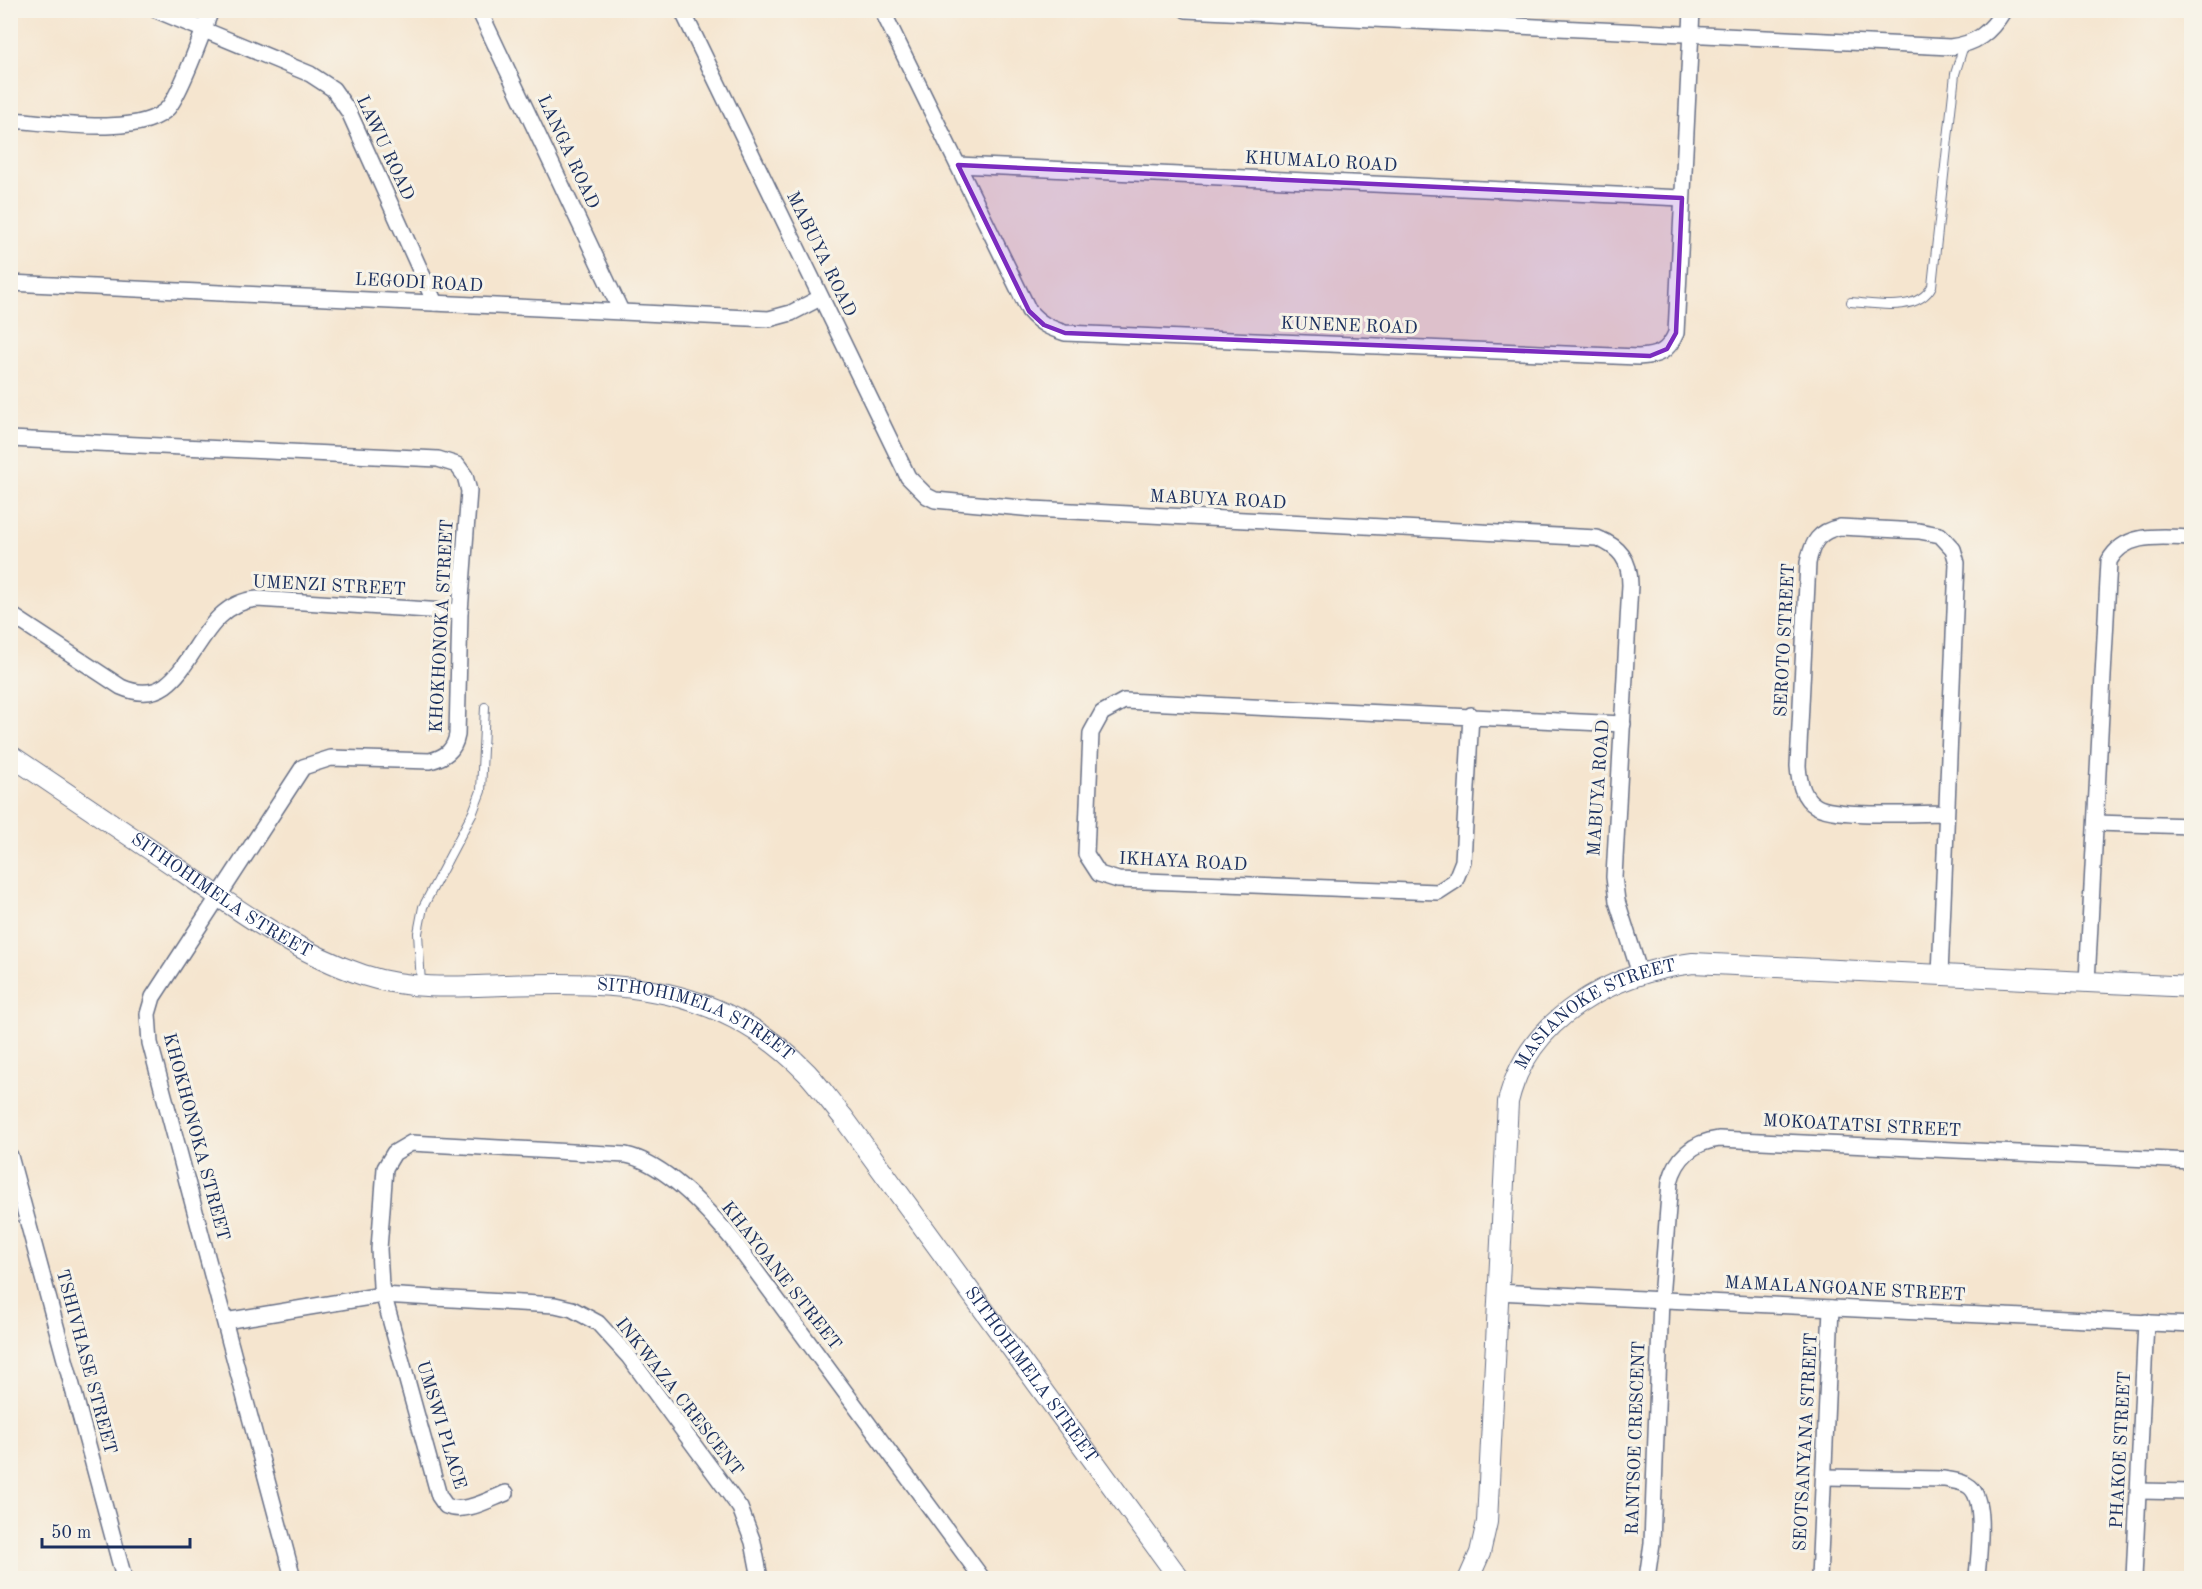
<svg xmlns="http://www.w3.org/2000/svg" width="2202" height="1589" font-family="'Old Standard TT',serif">
<rect width="100%" height="100%" fill="#f7f3e8"/>
<filter id="ink" filterUnits="userSpaceOnUse"><feTurbulence type="fractalNoise" baseFrequency=".0167" numOctaves="2"/><feDisplacementMap in="SourceGraphic" scale="12" xChannelSelector="R" yChannelSelector="G"/><feConvolveMatrix kernelMatrix="1 2 1 2 8 2 1 2 1" color-interpolation-filters="sRGB"/></filter>
<filter id="wash" filterUnits="userSpaceOnUse"><feTurbulence type="fractalNoise" baseFrequency=".008" numOctaves="4" result="noise"/><feDisplacementMap in="SourceGraphic" scale="24" xChannelSelector="R" yChannelSelector="G"/><feGaussianBlur stdDeviation="1.35" result="paint"/><feColorMatrix in="noise" values="0 0 0 0 0 0 0 0 0 0 0 0 0 0 0 0 0 1.4 0 .05"/><feComposite in="paint" operator="in"/></filter>
<g filter="url(#wash)">
<rect width="100%" height="100%" fill="#f5e5cf"/>
</g>
<g filter="url(#ink)">
<g fill="none" stroke-linecap="round" stroke-linejoin="round">
<g stroke="#676f86" stroke-width="10">
<g id="service">
<path d="M1851,302c26,2 67,11 81,-16l23,-212 9,-29"/>
<polyline points="421,984 418,933 423,907 473,812 481,791 485,707"/>
</g>
</g>
<g stroke="#676f86" stroke-width="18">
<g id="minor">
<polyline points="156,10 310,74 333,89 349,112 435,303"/>
<polyline points="479,10 621,311"/>
<path d="M682,10l226,467 19,19 8,4 98,9 564,29c23,9 33,22 33,47l-16,292 3,24 23,73"/>
<path d="M882,10l147,301c11,13 21,17 36,22l573,24c20,-1 30,-5 38,-24l16,-323"/>
<path d="M1186,10l764,37c26,-3 40,-14 54,-37"/>
<path d="M10,120c39,2 131,18 158,-12 13,-15 35,-76 43,-98"/>
<polyline points="958,165 1682,198"/>
<polyline points="10,283 769,319 791,313 820,298"/>
<path d="M10,439l428,20 19,6 8,11 4,15 -9,121 -3,123c-3,16 -12,22 -27,26l-99,-3 -28,9 -150,230 -5,17 2,29 143,535"/>
<path d="M10,614l111,73c71,31 68,-83 136,-88l203,13"/>
<polyline points="1471,715 1463,861 1455,881 1438,892 1118,880 1099,874 1086,854 1091,733 1102,713 1124,701 1623,724"/>
<polyline points="2096,823 2192,826"/>
<path d="M1940,975l17,-412 -4,-14 -13,-14 -21,-4 -79,-4c-21,4 -28,15 -32,36l-10,203c1,15 4,32 18,40 19,12 102,7 129,7"/>
<path d="M2087,982l22,-421c16,-30 53,-24 83,-23"/>
<polyline points="10,1156 124,1578"/>
<polyline points="1497,1292 2192,1325"/>
<polyline points="225,1321 382,1295 555,1305 572,1309 598,1323 629,1357 740,1508 753,1542 760,1578"/>
<path d="M1824,1477l120,2c9,2 19,2 26,8 17,14 8,71 7,91"/>
<polyline points="2139,1491 2192,1492"/>
<path d="M506,1493c-18,7 -41,21 -60,13l-7,-10 -58,-210 -2,-37 6,-81 9,-15 17,-10 215,12c39,8 82,55 107,85l249,338"/>
<path d="M1647,1578l5,-35 9,-244 9,-117c6,-24 23,-40 49,-43l473,22"/>
<polyline points="1819,1578 1831,1308"/>
<polyline points="2134,1578 2146,1322"/>
</g>
</g>
<g stroke="#676f86" stroke-width="22">
<g id="tertiary">
<path id="s1" d="M10,755c57,38 113,76 169,114 59,41 116,83 184,106 45,15 95,12 141,10 116,-4 216,-2 303,88 13,14 24,30 36,44l336,461"/>
<path id="s2" d="M1469,1578l11,-25 7,-31 21,-420c20,-85 104,-129 185,-139l499,24"/>
</g>
</g>
<use href="#service" stroke="#fff" stroke-width="8"/>
<use href="#minor" stroke="#fff" stroke-width="15"/>
<use href="#tertiary" stroke="#fff" stroke-width="20"/>
</g>
</g>
<path fill="#7b2cbf" fill-opacity="0.2" stroke="#7b2cbf" stroke-width="4.5" stroke-linejoin="round" d="M958,165l724,33 -6,135 -9,16 -17,7 -585,-23 -21,-8 -15,-14z"/>
<g text-anchor="middle" dominant-baseline="central" stroke-width="6" stroke-linejoin="round" paint-order="stroke">
<g font-size="18" fill="#1b2f5e" stroke="#f7f3e8">
<text transform="translate(385 148) rotate(65)">LAWU ROAD</text>
<text transform="translate(568 152) rotate(65)">LANGA ROAD</text>
<text transform="translate(1321 162) rotate(3)">KHUMALO ROAD</text>
<text transform="translate(821 254) rotate(64)">MABUYA ROAD</text>
<text transform="translate(419 283) rotate(3)">LEGODI ROAD</text>
<text transform="translate(1349 326) rotate(2)">KUNENE ROAD</text>
<text transform="translate(1218 500) rotate(3)">MABUYA ROAD</text>
<text transform="translate(329 586) rotate(3)">UMENZI STREET</text>
<text transform="translate(442 626) rotate(-87)">KHOKHONOKA STREET</text>
<text transform="translate(1785 640) rotate(-87)">SEROTO STREET</text>
<text transform="translate(1599 788) rotate(-86)">MABUYA ROAD</text>
<text transform="translate(1183 862) rotate(3)">IKHAYA ROAD</text>
<text stroke="none"><textPath href="#s1" startOffset="254">SITHOHIMELA STREET</textPath></text>
<text stroke="none"><textPath href="#s2" startOffset="612">MASIANOKE STREET</textPath></text>
<text stroke="none"><textPath href="#s1" startOffset="758">SITHOHIMELA STREET</textPath></text>
<text transform="translate(1862 1126) rotate(3)">MOKOATATSI STREET</text>
<text transform="translate(196 1137) rotate(75)">KHOKHONOKA STREET</text>
<text transform="translate(781 1276) rotate(52)">KHAYOANE STREET</text>
<text transform="translate(1845 1289) rotate(3)">MAMALANGOANE STREET</text>
<text transform="translate(86 1362) rotate(75)">TSHIVHASE STREET</text>
<text stroke="none"><textPath href="#s1" startOffset="1262">SITHOHIMELA STREET</textPath></text>
<text transform="translate(679 1397) rotate(52)">INKWAZA CRESCENT</text>
<text transform="translate(441 1425) rotate(73)">UMSWI PLACE</text>
<text transform="translate(1636 1438) rotate(-88)">RANTSOE CRESCENT</text>
<text transform="translate(1806 1442) rotate(-87)">SEOTSANYANA STREET</text>
<text transform="translate(2121 1450) rotate(-87)">PHAKOE STREET</text>
</g>
</g>
<rect width="2202" height="1589" fill="none" stroke="#f7f3e8" stroke-width="36"/>
<path d="M42 1538v9h148v-9" fill="none" stroke="#1b2f5e" stroke-width="3"/>
<text x="51" y="1538" font-size="18" fill="#1b2f5e" stroke="#f7f3e8" stroke-width="4.5" paint-order="stroke">50 m</text>
</svg>
